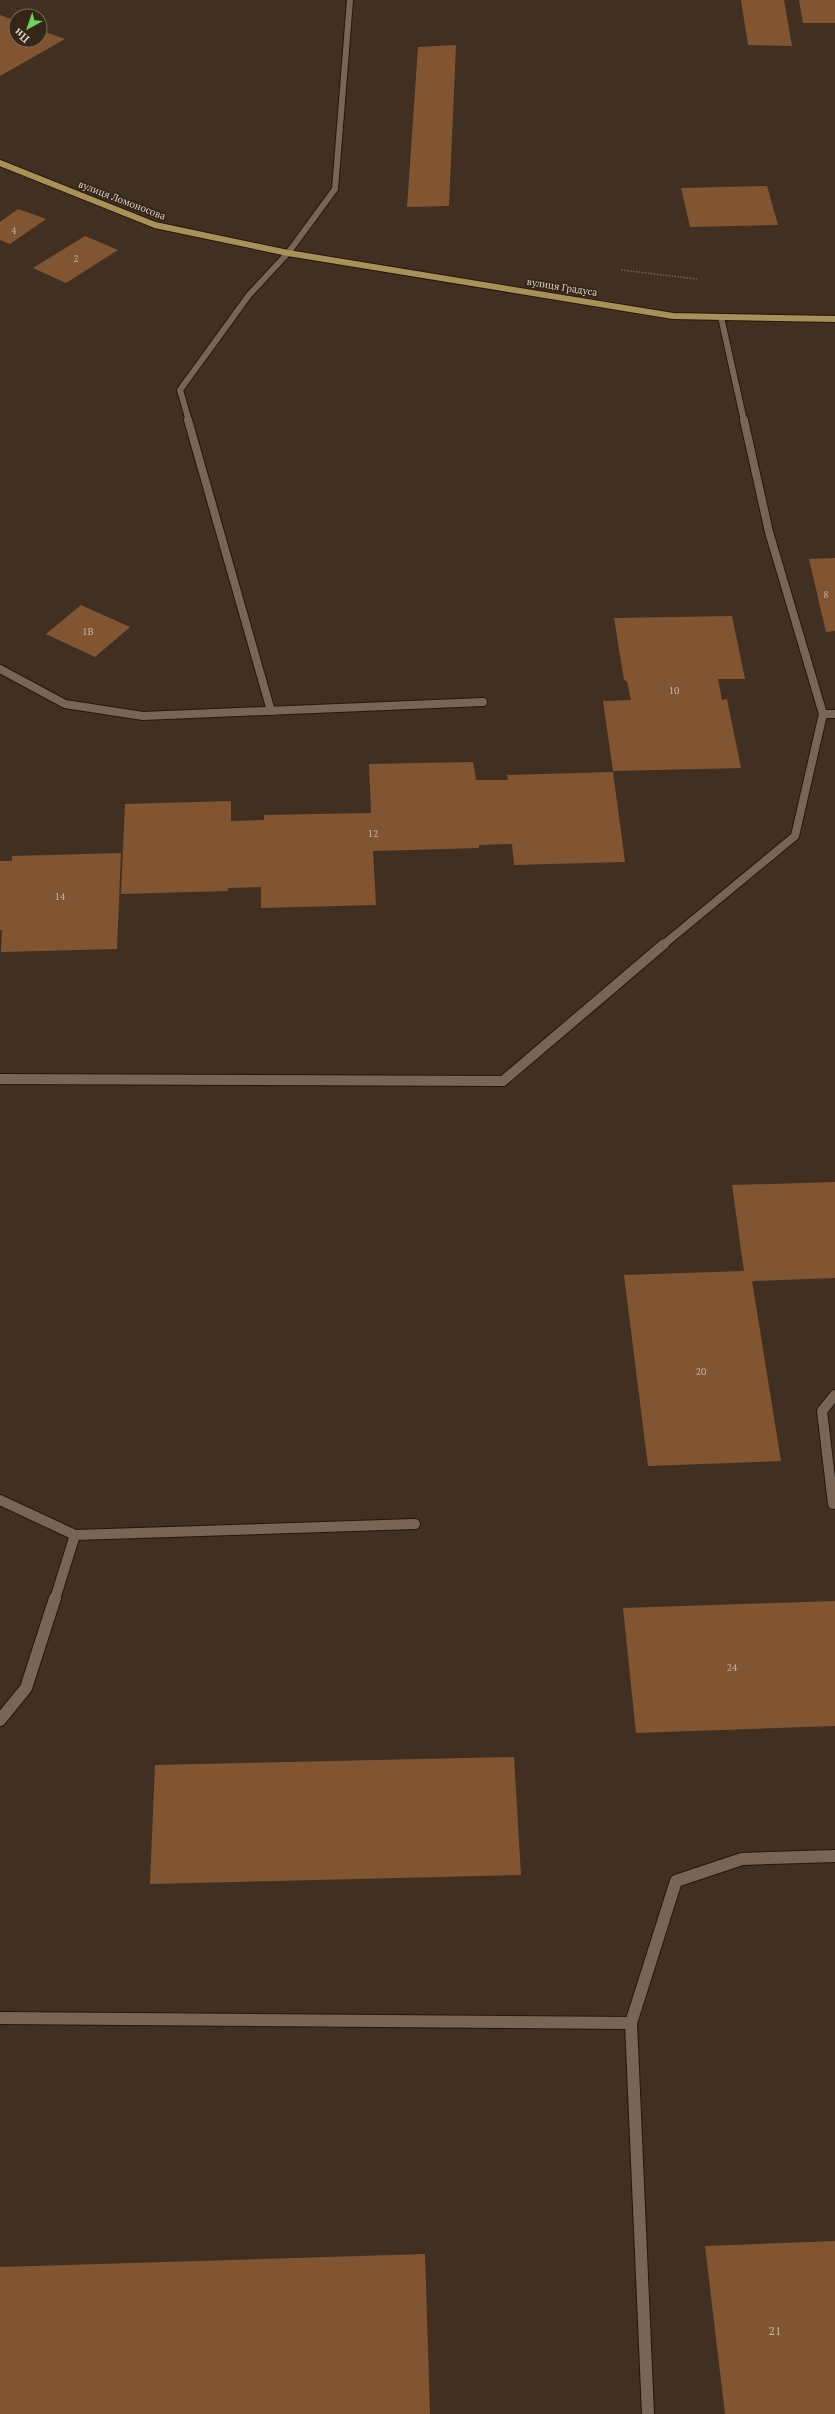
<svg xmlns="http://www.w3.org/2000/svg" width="835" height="2414" font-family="'PT Serif',serif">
<rect width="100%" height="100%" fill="#413021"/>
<g fill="#815532">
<polygon points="741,0 784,0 792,46 748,45"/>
<polygon points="799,0 835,0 835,23 803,23"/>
<polygon points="0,15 16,21 16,40 40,40 40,30 65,39 0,76"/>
<polygon points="456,45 449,206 407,207 418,47"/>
<polygon points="767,186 778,225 690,227 681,188"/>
<polygon points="18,209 46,219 10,244 0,240 0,222"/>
<polygon points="85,236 118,250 66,283 33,268"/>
<polygon points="835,558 835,631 826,632 809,559"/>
<polygon points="81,605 130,627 95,657 46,634"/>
<polygon points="732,616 745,679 718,679 722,700 727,699 741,768 613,771 603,701 631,700 627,681 624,680 614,618"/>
<polygon points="473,762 476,780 508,780 507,775 613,772 625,862 514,865 512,844 479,845 479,848 373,851 376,905 261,908 261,887 228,888 228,891 121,894 125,804 231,801 231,821 264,820 264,815 371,813 369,764"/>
<polygon points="121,853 117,949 1,952 2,930 0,930 0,861 12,861 12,856"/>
<polygon points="835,1182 835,1278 752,1281 781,1461 648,1466 624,1275 744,1271 732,1185"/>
<polygon points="835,1601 835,1726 636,1733 623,1608"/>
<polygon points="514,1757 521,1875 150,1884 155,1765"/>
<polygon points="835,2241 835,2414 725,2414 705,2246"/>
<polygon points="425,2254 430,2414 0,2414 0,2267"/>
</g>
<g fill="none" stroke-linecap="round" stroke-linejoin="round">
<g stroke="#271709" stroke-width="8">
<g id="minor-far3">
<polyline points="721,317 744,421"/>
<polyline points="189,421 180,390 249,295 288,253 335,189 350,0"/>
</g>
</g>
<g stroke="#271709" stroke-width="10">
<g id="minor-far2">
<polyline points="188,420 271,711"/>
<polyline points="0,669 65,704 143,716 483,702"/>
<polyline points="823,714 835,714"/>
<polyline points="663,945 795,836 823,714 769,532 744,420"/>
</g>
</g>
<g stroke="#271709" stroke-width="12">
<g id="minor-far1">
<polyline points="0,1079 503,1081 664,944"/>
<polyline points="0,1500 75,1535 415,1524"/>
<polyline points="833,1504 822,1411 835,1395"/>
<polyline points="55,1599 75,1535"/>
</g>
</g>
<g stroke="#271709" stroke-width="14">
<g id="minor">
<polyline points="0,1720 26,1688 55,1598"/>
<polyline points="0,2018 631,2023"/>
<polyline points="648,2414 631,2023 676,1881 742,1859 835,1856"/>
</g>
</g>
<g stroke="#271709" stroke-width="8">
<polyline id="major" points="0,163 155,225 288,253 673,316 835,319"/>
</g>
<polyline stroke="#726356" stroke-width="1.5" stroke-dasharray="1.5 1.5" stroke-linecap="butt" points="621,270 697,279"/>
<use href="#minor-far3" stroke="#786555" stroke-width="6"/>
<use href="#minor-far2" stroke="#786555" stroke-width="8"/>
<use href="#minor-far1" stroke="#786555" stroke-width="10"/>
<use href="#minor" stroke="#786555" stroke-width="12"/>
<use href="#major" stroke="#a79158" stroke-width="6"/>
</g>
<g text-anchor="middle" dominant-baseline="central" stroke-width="4" stroke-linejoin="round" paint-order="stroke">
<g font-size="9" fill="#c5b2a2">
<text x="14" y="231">4</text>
<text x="76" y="259">2</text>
<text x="826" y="595">8</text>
</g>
<g font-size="10" fill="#dcd1c8" stroke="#362617">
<text transform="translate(122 200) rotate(21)">вулиця Ломоносова</text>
<text transform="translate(562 287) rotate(9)">вулиця Градуса</text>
</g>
<g font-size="10" fill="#c5b2a2">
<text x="88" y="631">1В</text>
<text x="674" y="690">10</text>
<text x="373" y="833">12</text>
<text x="60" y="896">14</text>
<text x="701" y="1371">20</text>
<text x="732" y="1667">24</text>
</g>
<g font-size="12" fill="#c5b2a2">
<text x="775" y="2330">21</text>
</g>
</g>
<g transform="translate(28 28) rotate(220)"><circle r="19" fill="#362617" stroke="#786a5e"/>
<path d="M0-3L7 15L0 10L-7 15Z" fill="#6dd361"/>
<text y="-6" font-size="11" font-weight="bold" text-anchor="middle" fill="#dcd1c8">Пн</text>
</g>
</svg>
